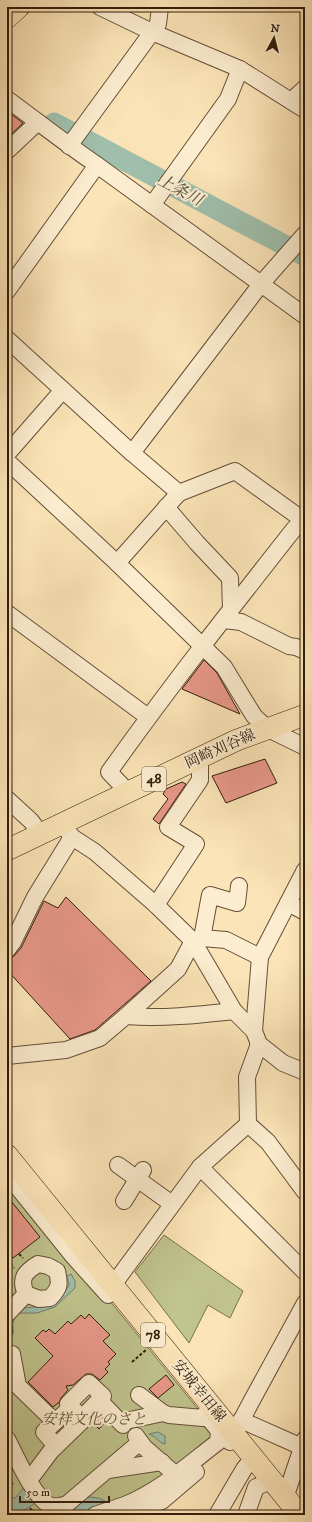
<svg xmlns="http://www.w3.org/2000/svg" width="312" height="1522" font-family="'IM FELL DW Pica','Noto Serif JP',serif">
<rect width="100%" height="100%" fill="#fbe4b7"/>
<filter id="stains"><feTurbulence type="fractalNoise" baseFrequency=".005" numOctaves="4"/><feColorMatrix values="0 0 0 0 .2 0 0 0 0 .09 0 0 0 0 .02 0 0 0 .5 -.17"/></filter>
<radialGradient id="worn" r=".72"><stop offset=".6" stop-color="#630" stop-opacity="0"/><stop offset="1" stop-color="#630" stop-opacity=".3"/></radialGradient>
<g fill="#c0c48d" stroke="#78704c">
<polygon points="7,1175 216,1431 216,1441 123,1502 85,1515 7,1515"/>
<polygon points="164,1235 243,1291 230,1318 208,1305 189,1343 135,1272"/>
</g>
<g fill="#9fbfac" stroke="#737e6c">
<path d="M71,1274l4,7v7l-20,19 -18,6h-21l-3,10 -2,15 -4,4v-4l2,-2c1,-5 0,-13 2,-19 4,-11 21,-9 31,-11 12,-3 21,-10 27,-21l-2,-9z"/>
<path d="M158,1432l7,4v8c-6,-1 -8,-7 -16,-10z"/>
<path d="M24,1486l25,24c20,-7 44,-22 61,-5l-27,10 -6,-2 -7,2h-22l-11,-13 -20,13h-10v-21l3,4h5l7,-8z"/>
</g>
<g fill="none" stroke-linecap="round" stroke-linejoin="round">
<polyline stroke="#737e6c" stroke-width="3.5" points="7,1341 12,1333 12,1327"/>
<polyline stroke="#9fbfac" stroke-width="21" points="54,123 305,256"/>
</g>
<g fill="#e9998a" stroke="#311c0b">
<polygon points="7,111 23,123 7,138"/>
<polygon points="204,660 217,673 240,714 182,689"/>
<polygon points="265,759 277,783 226,803 212,776"/>
<polygon points="182,782 186,784 159,824 153,819 168,799 163,794 166,789"/>
<polygon points="66,897 151,981 95,1030 70,1039 7,970 7,960 14,956 21,948 44,901 58,908"/>
<polygon points="7,1196 40,1237 13,1258 7,1251"/>
<polygon points="89,1314 110,1335 103,1341 116,1354 108,1362 110,1364 105,1369 108,1372 100,1380 92,1374 86,1374 73,1385 66,1386 68,1390 61,1398 59,1403 58,1403 53,1407 28,1382 53,1356 35,1338 43,1330 46,1332 49,1329 55,1334 68,1321 71,1324 81,1315 85,1319"/>
<polygon points="166,1375 174,1385 158,1398 149,1389"/>
<polygon points="100,1414 106,1421 99,1429 92,1422"/>
</g>
<g fill="none" stroke-linecap="round" stroke-linejoin="round">
<g stroke="#644e36" stroke-width="18">
<g id="minor">
<polyline points="100,7 152,32 240,69 305,110"/>
<path d="M7,99c30,22 59,45 90,66l208,151"/>
<polyline points="291,101 305,88"/>
<polyline points="69,146 158,24 160,7"/>
<polyline points="7,151 38,122"/>
<polyline points="152,205 228,99 240,69"/>
<polyline points="7,291 97,165"/>
<polyline points="7,339 132,453 179,493 117,563"/>
<polyline points="132,453 261,284 305,234"/>
<polyline points="7,454 63,390"/>
<polyline points="7,461 117,563 224,667 254,716 268,729 305,747"/>
<polyline points="179,493 235,471 303,520"/>
<polyline points="166,507 197,543 230,578 231,610"/>
<polyline points="7,613 148,717"/>
<polyline points="224,620 241,622 289,646 296,647 305,651"/>
<path d="M127,791l-18,-19c59,-83 122,-163 185,-243l11,-11"/>
<polyline points="7,799 31,821 40,833"/>
<polyline points="62,823 72,837 95,852 156,905 193,941 234,1011 254,1031 259,1044 283,1063 305,1072"/>
<polyline points="288,903 305,912"/>
<polyline points="156,905 196,844 168,827 200,780 200,757"/>
<polyline points="202,938 210,895 237,903 239,886"/>
<polyline points="7,950 13,942 35,897 72,837"/>
<polyline points="126,1016 178,969 193,941 202,938 226,940 260,957"/>
<polyline points="254,1031 260,957 305,870"/>
<polyline points="259,1044 247,1077 248,1124 268,1142 305,1192"/>
<path d="M7,1056l59,-6 34,-12 26,-22c35,3 72,-1 108,-5"/>
<polyline points="118,1165 172,1204"/>
<polyline points="200,1167 248,1124"/>
<polyline points="7,1174 73,1256 108,1295"/>
<polyline points="124,1201 143,1170"/>
<path d="M38,1264l10,2 9,5c3,13 3,17 -7,27l-11,1 -13,-5c-7,-16 -1,-22 12,-30z"/>
<polyline points="113,1285 200,1167 305,1272"/>
<polyline points="7,1314 26,1294"/>
<polyline points="12,1354 18,1386 55,1422 71,1407"/>
<polygon points="89,1383 103,1396 82,1418 68,1404"/>
<polyline points="139,1395 163,1413 169,1415 203,1418 212,1410"/>
<polyline points="99,1400 123,1425"/>
<polyline points="241,1420 302,1447"/>
<polyline points="55,1422 44,1432 56,1446"/>
<polyline points="121,1422 163,1413"/>
<polyline points="136,1436 144,1447 176,1475"/>
<path d="M7,1439c9,17 26,57 42,66 6,3 12,1 18,-1l73,-62"/>
<polyline points="230,1442 251,1402 305,1303"/>
<polyline points="108,1470 162,1462"/>
<polyline points="33,1475 51,1451 81,1422 82,1418"/>
<polyline points="285,1498 305,1439"/>
<polyline points="126,1514 162,1501 196,1472"/>
<path d="M95,1515c11,-4 22,-7 32,-11 34,-14 62,-40 91,-62l1,-11 -14,-17"/>
<polyline points="217,1515 244,1469 253,1458"/>
<polyline points="246,1515 256,1487 271,1481"/>
</g>
</g>
<g stroke="#311c0b" stroke-width="22">
<g id="major">
<polyline points="7,18 19,7"/>
<polyline points="7,850 237,740 305,715"/>
<polyline points="7,1155 300,1515"/>
</g>
</g>
<g stroke="#311c0b" stroke-width="2" stroke-dasharray="3 2" stroke-linecap="butt">
<polyline points="19,1254 23,1258"/>
<polyline points="7,1260 14,1268"/>
<polyline points="132,1362 146,1350"/>
<polyline points="7,1475 13,1484"/>
<polyline points="30,1508 35,1515"/>
</g>
<use href="#minor" stroke="#fcedd0" stroke-width="16"/>
<use href="#major" stroke="#fbe4b7" stroke-width="21"/>
</g>
<g text-anchor="middle" dominant-baseline="central" stroke-width="4" stroke-linejoin="round" paint-order="stroke">
<g fill="#fcedd0" stroke="#6e5b46" stroke-width="1">
<rect x="142" y="767" width="24" height="24" rx="3"/>
<rect x="141" y="1323" width="24" height="24" rx="3"/>
</g>
<g font-size="14" font-weight="bold" fill="#311c0b">
<text x="154" y="779">48</text>
<text x="153" y="1335">78</text>
</g>
<g font-size="15" fill="#311c0b" stroke="#fcedd0">
<text transform="translate(220 749) rotate(-24)">岡崎刈谷線</text>
<text transform="translate(199 1391) rotate(51)">安城幸田線</text>
</g>
<g font-size="15" font-style="italic" fill="#5c4e32" stroke="#fcedd0">
<text x="94" y="1419">安祥文化のさと</text>
</g>
<g font-size="16" font-style="italic" fill="#524d3b" stroke="#fcedd0">
<text transform="translate(180 190) rotate(28)">上条川</text>
</g>
</g>
<rect width="312" height="1522" fill="none" stroke="#fbe4b7" stroke-width="24"/>
<rect x="8" y="8" width="296" height="1506" fill="none" stroke="#311c0b" stroke-width="2"/>
<rect x="12" y="12" width="288" height="1498" fill="none" stroke="#311c0b"/>
<g transform="translate(274 38) rotate(7)" stroke="#fcedd0" stroke-width="3" paint-order="stroke">
<path d="M0-3L7 15L0 10L-7 15Z" fill="#311c0b"/>
<text y="-6" font-size="11" font-weight="bold" text-anchor="middle" fill="#311c0b">N</text>
</g>
<path d="M20 1496v6h89v-6" fill="none" stroke="#311c0b" stroke-width="2"/>
<text x="26" y="1496" font-size="12" fill="#311c0b" stroke="#fcedd0" stroke-width="3" paint-order="stroke">50 m</text>
<rect width="100%" height="100%" filter="url(#stains)"/>
<rect width="100%" height="100%" fill="url(#worn)"/>
</svg>
